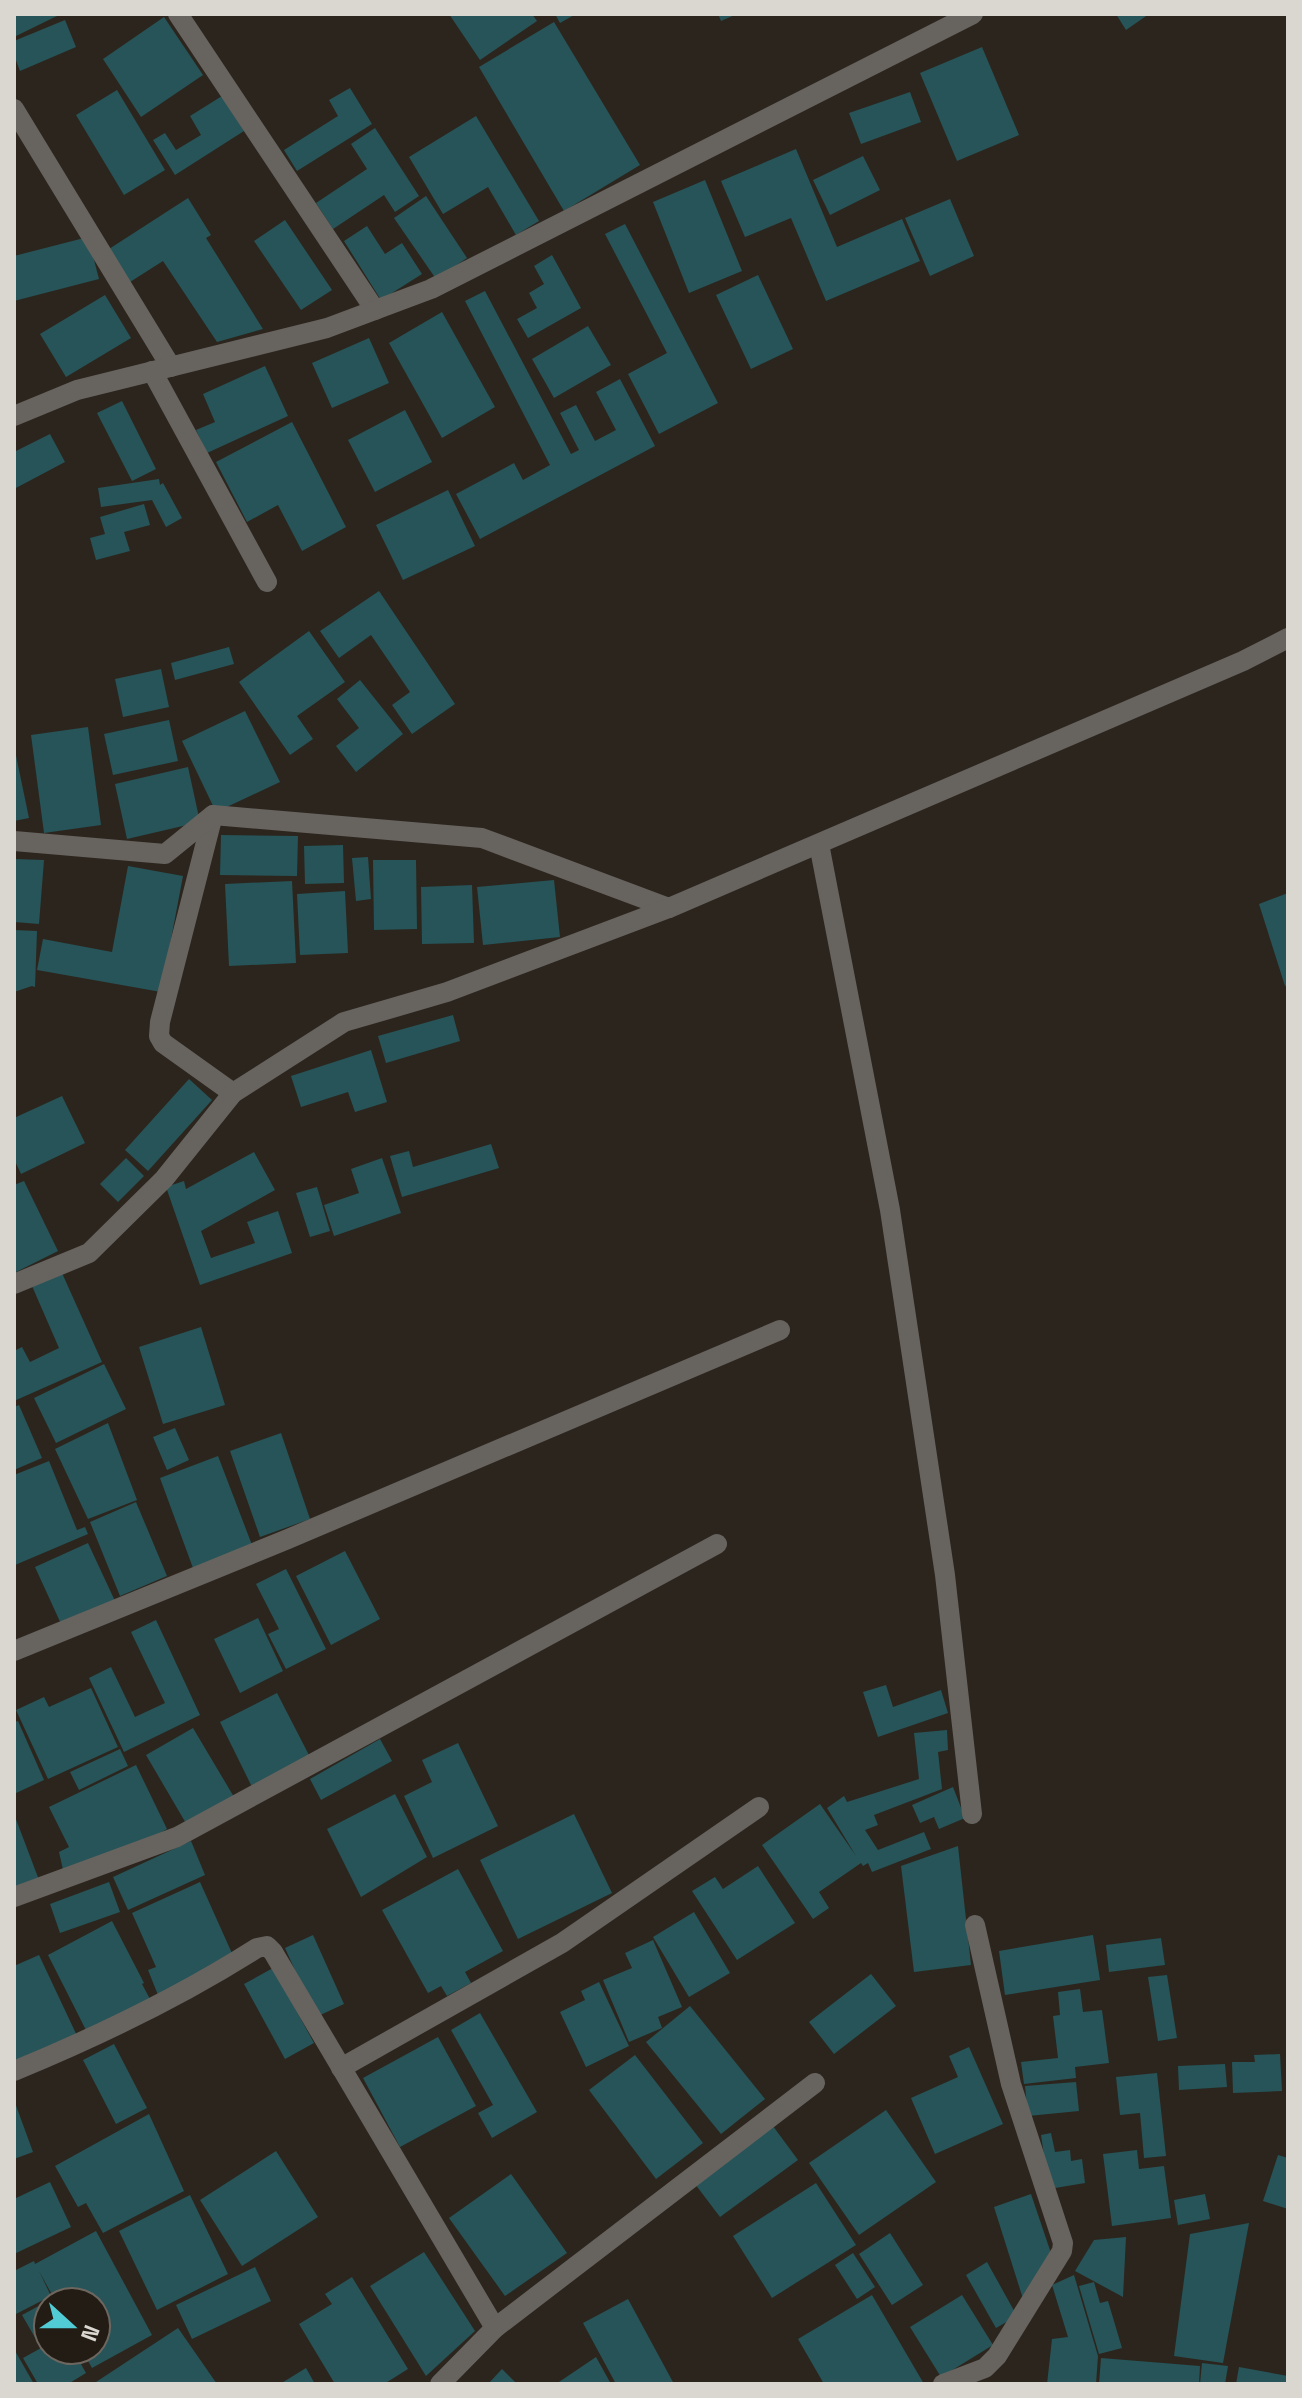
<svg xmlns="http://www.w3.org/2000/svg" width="1302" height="2398" font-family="'Space Grotesk',sans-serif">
<rect width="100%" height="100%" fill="#2c251d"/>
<g fill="#265458">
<polygon points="14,14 61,14 14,37"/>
<polygon points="449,14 532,14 537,21 480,60"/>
<polygon points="555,14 576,14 560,23"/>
<polygon points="718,14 737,14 721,21"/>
<polygon points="1116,14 1149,14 1126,30"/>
<polygon points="164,17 203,75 141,117 103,59"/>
<polygon points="65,20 76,47 20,71 14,55 14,41"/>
<polygon points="554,22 640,165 564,211 479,67"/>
<polygon points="982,47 1019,135 957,161 920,73"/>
<polygon points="350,88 372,124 297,171 284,150 338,116 329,100"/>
<polygon points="117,90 165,170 124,195 76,115"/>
<polygon points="910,92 921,122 861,144 849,113"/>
<polygon points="222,96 244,131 175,175 153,140 165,133 176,150 201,135 190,116"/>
<polygon points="476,116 539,221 516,235 488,187 443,214 409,157"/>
<polygon points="375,128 419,196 395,212 384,195 333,229 316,203 367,169 351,144"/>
<polygon points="796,149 837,247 902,219 920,261 826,301 791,218 745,237 721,181"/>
<polygon points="863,156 880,190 830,215 813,180"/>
<polygon points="705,180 742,271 689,293 653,202"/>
<polygon points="426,196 467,258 436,279 394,218"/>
<polygon points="188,198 211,235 206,238 263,329 217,342 163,261 130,282 109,249"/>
<polygon points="950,199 974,256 930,276 905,218"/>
<polygon points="285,220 332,290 301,310 254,241"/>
<polygon points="625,224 718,403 659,434 628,374 667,353 605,234"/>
<polygon points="367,226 385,254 402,243 422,274 381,300 344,241"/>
<polygon points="88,237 99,279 14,301 14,256"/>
<polygon points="552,255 581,308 528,338 517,319 537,308 529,293 544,284 534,266"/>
<polygon points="758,275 793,349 751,369 716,295"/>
<polygon points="485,291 571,454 579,450 560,413 576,405 595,441 616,430 596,392 620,379 655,446 480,539 456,494 514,463 523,480 550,465 465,301"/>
<polygon points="105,295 131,338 66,377 40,334"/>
<polygon points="442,312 495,407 442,438 389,343"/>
<polygon points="588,326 611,365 554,398 532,359"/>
<polygon points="369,338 389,383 332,408 312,363"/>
<polygon points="265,366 288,416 207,453 196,430 215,422 203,394"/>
<polygon points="122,401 156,469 132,481 97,413"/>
<polygon points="405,410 432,462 375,492 348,440"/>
<polygon points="292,422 346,527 302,551 278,505 247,522 216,462"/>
<polygon points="50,434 65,462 14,489 14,452"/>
<polygon points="159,479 160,485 163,483 182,518 166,527 152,500 101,507 98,488"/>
<polygon points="448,490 475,546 403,580 376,525"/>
<polygon points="144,504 150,525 124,532 130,551 96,560 90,538 105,534 100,517"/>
<polygon points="379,591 455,704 412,734 392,705 410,692 371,635 339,658 320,631"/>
<polygon points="309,631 345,682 297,716 313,739 290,755 239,682"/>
<polygon points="229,647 234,664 175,680 171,663"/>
<polygon points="161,669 169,707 123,717 115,679"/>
<polygon points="360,680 403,734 356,772 336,746 359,728 337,699"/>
<polygon points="245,711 280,782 216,812 182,741"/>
<polygon points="169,720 178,761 113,775 104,734"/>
<polygon points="88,727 101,825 44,833 31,735"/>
<polygon points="14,746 29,818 14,821"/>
<polygon points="188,767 200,822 127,839 115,784"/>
<polygon points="221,835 298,836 297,876 220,875"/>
<polygon points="343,845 344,883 305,884 304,846"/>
<polygon points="368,857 371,899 356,901 352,858"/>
<polygon points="14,859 44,860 39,924 14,922"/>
<polygon points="373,860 416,860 417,929 374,930"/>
<polygon points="128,866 183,876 161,992 37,970 43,939 112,952"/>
<polygon points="554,880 560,937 483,945 477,887"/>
<polygon points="292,881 296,963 229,966 225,884"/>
<polygon points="472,885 474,943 422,944 421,887"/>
<polygon points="345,891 348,953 300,955 297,894"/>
<polygon points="1288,893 1288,985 1285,986 1259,904"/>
<polygon points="14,930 37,931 35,987 32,986 14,992"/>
<polygon points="453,1015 460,1041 386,1063 378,1036"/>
<polygon points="371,1050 387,1102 355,1112 348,1092 301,1107 291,1076"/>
<polygon points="189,1079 212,1100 148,1171 125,1150"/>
<polygon points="62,1096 85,1143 21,1174 14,1159 14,1118"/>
<polygon points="491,1144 499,1168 402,1197 390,1156 409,1151 413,1167"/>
<polygon points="254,1152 275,1190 201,1231 211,1258 255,1243 247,1222 278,1211 292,1253 200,1285 166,1187 184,1181 186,1189"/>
<polygon points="126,1158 144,1176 118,1202 100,1184"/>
<polygon points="382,1158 401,1213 334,1236 324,1205 359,1193 351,1169"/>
<polygon points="24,1181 58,1251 14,1273 14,1185"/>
<polygon points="317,1187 330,1231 310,1237 296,1193"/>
<polygon points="62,1273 102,1362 14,1401 14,1351 22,1347 30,1362 59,1348 32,1286"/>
<polygon points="201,1327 225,1405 163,1424 139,1347"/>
<polygon points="104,1364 126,1409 56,1443 34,1398"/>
<polygon points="19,1405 42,1458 14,1470 14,1407"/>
<polygon points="108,1423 137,1500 88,1519 55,1449"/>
<polygon points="175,1428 189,1460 167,1470 153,1437"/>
<polygon points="281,1433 310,1519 260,1537 230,1451"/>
<polygon points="218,1456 252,1545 193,1568 160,1478"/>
<polygon points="49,1461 77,1530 85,1527 88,1534 15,1565 14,1475"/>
<polygon points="136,1502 167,1576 120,1596 90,1522"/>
<polygon points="88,1543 115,1601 62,1626 35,1567"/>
<polygon points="345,1551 380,1619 331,1645 296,1576"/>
<polygon points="286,1569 326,1649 286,1669 268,1634 279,1629 256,1584"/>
<polygon points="258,1618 283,1671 240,1693 214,1639"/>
<polygon points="156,1620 200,1715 124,1752 89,1678 111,1667 135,1717 165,1703 131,1632"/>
<polygon points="886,1685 893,1707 941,1690 948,1713 878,1737 863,1692"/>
<polygon points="91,1688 118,1747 48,1779 16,1710 44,1697 49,1707"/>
<polygon points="277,1693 311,1759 253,1789 220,1722"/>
<polygon points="18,1721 44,1780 14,1794 14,1722"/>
<polygon points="193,1728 234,1797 187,1825 146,1755"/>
<polygon points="947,1730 948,1750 938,1752 942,1789 874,1815 878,1825 865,1830 878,1850 924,1832 931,1849 872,1872 868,1863 863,1866 861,1863 819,1892 829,1908 813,1919 762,1845 820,1804 856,1856 827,1808 844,1796 847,1802 919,1779 914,1733"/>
<polygon points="380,1739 392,1761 321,1800 310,1779"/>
<polygon points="458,1743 498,1826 433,1858 404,1796 432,1782 422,1760"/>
<polygon points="120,1749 128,1766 79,1790 70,1772"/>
<polygon points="136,1765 167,1829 130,1851 64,1874 59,1852 69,1847 49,1807"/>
<polygon points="953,1787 965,1818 939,1829 934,1817 920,1823 912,1805"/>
<polygon points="395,1794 427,1857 361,1897 327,1829"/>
<polygon points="14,1814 39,1880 14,1889"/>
<polygon points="574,1814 612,1893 518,1939 480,1860"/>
<polygon points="191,1841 205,1875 128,1910 113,1877"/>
<polygon points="958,1846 971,1965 914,1972 901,1866"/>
<polygon points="758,1866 795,1923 737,1960 692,1891 715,1877 723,1889"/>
<polygon points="458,1869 503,1951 465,1972 471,1983 447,1996 441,1986 428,1993 382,1910"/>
<polygon points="109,1882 120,1912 60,1933 50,1904"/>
<polygon points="200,1882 235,1960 158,1995 148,1970 156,1967 132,1913"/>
<polygon points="694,1912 730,1973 689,1997 653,1937"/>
<polygon points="112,1921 144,1983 142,1984 151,2001 88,2034 48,1955"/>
<polygon points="313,1935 344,2004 316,2017 285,1948"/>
<polygon points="1093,1935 1100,1980 1005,1995 999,1951"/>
<polygon points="1161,1938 1165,1965 1109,1972 1106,1945"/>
<polygon points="653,1940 682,2007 658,2017 662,2028 629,2042 603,1980 632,1968 625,1953"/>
<polygon points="39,1955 79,2040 14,2063 14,1966"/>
<polygon points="273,1968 314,2043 285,2059 244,1984"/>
<polygon points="871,1974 896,2006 834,2054 809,2022"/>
<polygon points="1167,1975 1177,2038 1158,2041 1148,1977"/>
<polygon points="599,1982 629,2046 586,2067 560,2012 585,2000 581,1991"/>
<polygon points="1080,1989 1083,2012 1102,2010 1109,2063 1075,2067 1076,2078 1024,2084 1021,2062 1058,2058 1053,2016 1060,2015 1058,1992"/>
<polygon points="690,2006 765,2099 721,2134 646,2042"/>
<polygon points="480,2013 537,2112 492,2138 478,2113 493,2105 451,2030"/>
<polygon points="438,2037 476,2106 400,2147 363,2078"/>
<polygon points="114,2044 147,2108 116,2124 83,2060"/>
<polygon points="969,2047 1003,2124 935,2154 911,2098 958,2077 949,2056"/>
<polygon points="1280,2054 1282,2091 1233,2093 1232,2062 1255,2062 1254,2055"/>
<polygon points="635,2055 703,2143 656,2179 589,2090"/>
<polygon points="1225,2064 1227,2087 1179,2090 1178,2066"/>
<polygon points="1157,2073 1166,2156 1144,2158 1140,2113 1120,2115 1116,2077"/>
<polygon points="1076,2082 1079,2111 1028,2116 1025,2086"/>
<polygon points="14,2100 33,2152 14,2159"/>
<polygon points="886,2110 936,2182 859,2235 809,2163"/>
<polygon points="149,2114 184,2191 103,2233 86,2203 78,2207 55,2166"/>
<polygon points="770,2122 798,2160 720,2217 692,2180"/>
<polygon points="1051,2133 1055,2152 1070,2150 1071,2161 1082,2159 1085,2183 1049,2189 1041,2135"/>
<polygon points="1137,2150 1139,2169 1164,2166 1171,2218 1112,2226 1103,2154"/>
<polygon points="276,2151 318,2217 242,2266 200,2200"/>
<polygon points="1278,2155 1288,2158 1288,2209 1263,2201"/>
<polygon points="511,2174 567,2253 505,2296 449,2218"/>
<polygon points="50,2182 71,2227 14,2254 14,2199"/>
<polygon points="816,2183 856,2245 772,2298 733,2236"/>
<polygon points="1031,2194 1053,2259 1024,2302 994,2207"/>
<polygon points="1205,2194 1210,2219 1178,2225 1174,2200"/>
<polygon points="190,2195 228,2274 157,2310 119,2231"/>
<polygon points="1249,2223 1223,2363 1174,2356 1190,2234"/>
<polygon points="96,2231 152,2335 92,2368 82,2350 96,2350 96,2302 56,2302 39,2271 51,2296 14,2315 14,2271 34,2261 35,2264"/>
<polygon points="890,2233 923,2285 892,2305 859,2254"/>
<polygon points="1126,2237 1123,2297 1075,2271 1094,2240"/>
<polygon points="424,2252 475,2331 426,2376 370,2286"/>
<polygon points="853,2253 875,2287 857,2299 835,2265"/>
<polygon points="987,2262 1017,2316 996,2328 966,2275"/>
<polygon points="255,2267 271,2301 192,2339 176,2305"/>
<polygon points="1074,2275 1098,2356 1096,2384 1047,2384 1052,2339 1068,2337 1052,2285"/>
<polygon points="352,2277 408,2369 384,2384 335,2384 299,2324 332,2304 325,2294"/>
<polygon points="1094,2282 1100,2303 1108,2301 1122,2348 1099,2354 1079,2286"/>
<polygon points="872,2295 924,2384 824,2384 798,2339"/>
<polygon points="962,2295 993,2345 941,2377 910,2327"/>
<polygon points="628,2299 674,2384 616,2384 583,2323"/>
<polygon points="46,2302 48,2350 73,2350 86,2373 68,2384 38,2384 23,2358 41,2348 22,2315"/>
<polygon points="178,2328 217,2384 93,2384"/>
<polygon points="14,2349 34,2384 14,2384"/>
<polygon points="596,2357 611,2384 556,2384"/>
<polygon points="1101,2358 1200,2366 1199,2384 1099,2384"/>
<polygon points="1202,2363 1228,2366 1225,2384 1200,2384"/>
<polygon points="1239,2367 1288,2376 1288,2384 1236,2384"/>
<polygon points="306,2368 315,2384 280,2384"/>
<polygon points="502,2369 517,2384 488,2384"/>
</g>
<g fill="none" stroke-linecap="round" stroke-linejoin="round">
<g stroke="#67635f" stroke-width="20">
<polyline points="178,14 375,310"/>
<polyline points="14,109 171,367"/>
<polyline points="152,371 267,582"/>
<polyline points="14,416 77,390 327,328 431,289 973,14"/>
<polyline points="213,815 160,1022 159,1036 163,1043 233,1093"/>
<polyline points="14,841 165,854 213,815 482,838 669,908 1243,661 1288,638"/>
<polyline points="819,844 890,1210 945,1575 972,1814"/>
<polyline points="14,1284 89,1253 164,1179 233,1093 344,1022 447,992 669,908"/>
<polyline points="14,1651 288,1539 780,1330"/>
<polyline points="14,1897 177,1837 717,1544"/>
<polyline points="341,2068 562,1943 759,1807"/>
<path d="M14,2071c85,-35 166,-74 243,-123l10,-2 6,6 222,376"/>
<polyline points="440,2384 495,2328 815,2083"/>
<polyline points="943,2384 985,2368 997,2356 1062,2251 1063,2243 1011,2084 975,1925"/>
</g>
</g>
<rect width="1302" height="2398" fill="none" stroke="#dad6d0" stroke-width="32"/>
<g transform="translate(72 2326) rotate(111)"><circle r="38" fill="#221c14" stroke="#6c665f" stroke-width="2"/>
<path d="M0-6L14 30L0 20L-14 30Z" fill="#51ccd5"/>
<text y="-12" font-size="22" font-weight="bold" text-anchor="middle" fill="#dad6d0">N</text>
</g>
</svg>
